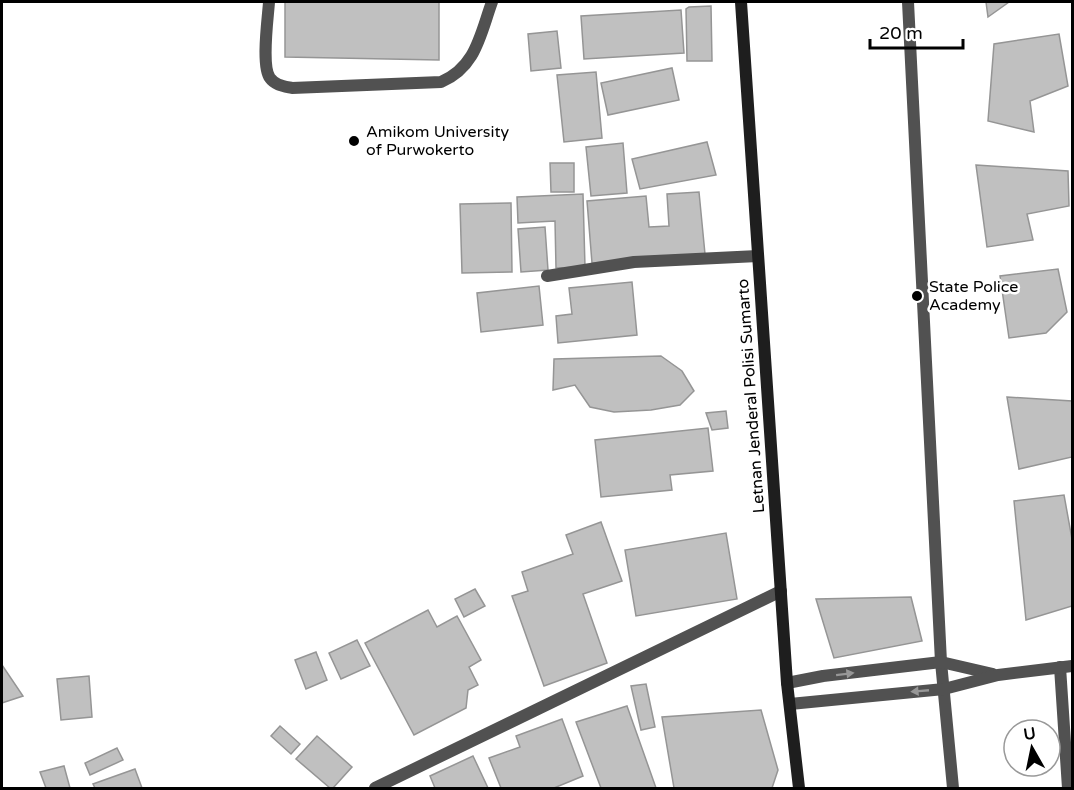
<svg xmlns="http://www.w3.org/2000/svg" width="1074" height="790" font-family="'Varela Round',sans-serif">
<rect width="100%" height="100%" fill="#fff"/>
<g fill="#c0c0c0" stroke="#959595" stroke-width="1.5">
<polygon points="285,2 439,2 439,60 285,57"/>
<polygon points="986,2 1009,2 988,17"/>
<polygon points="711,6 712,61 687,61 686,9 689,7"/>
<polygon points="681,10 684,53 584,59 581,16"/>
<polygon points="557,31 561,68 531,71 528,34"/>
<polygon points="1059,34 1068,86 1030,101 1034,132 988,121 994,44"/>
<polygon points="672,68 679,100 608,115 601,83"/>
<polygon points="596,72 602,138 564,142 557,75"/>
<polygon points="707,142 716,175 640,189 632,159"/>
<polygon points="623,143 627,193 591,196 586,147"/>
<polygon points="550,163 574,163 574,192 551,192"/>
<polygon points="976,165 1068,171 1069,206 1027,214 1033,240 987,247"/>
<polygon points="699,192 705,254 592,263 587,201 646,196 649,227 669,226 667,194"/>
<polygon points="583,194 585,267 556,268 555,221 518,223 517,197"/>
<polygon points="511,203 512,272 462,273 460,204"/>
<polygon points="545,227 548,270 521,272 518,229"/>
<polygon points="1058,269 1067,312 1046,333 1009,338 1000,276"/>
<polygon points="632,282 637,335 558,343 556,316 572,314 569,288"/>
<polygon points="539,286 543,325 481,332 477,293"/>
<polygon points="661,356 682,371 694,391 680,405 651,410 614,412 590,407 575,385 553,390 554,359"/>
<polygon points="1007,397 1072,401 1072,457 1019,469"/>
<polygon points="726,411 728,428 712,430 706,413"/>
<polygon points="708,428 713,471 670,475 672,490 601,497 595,440"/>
<polygon points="1064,495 1072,539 1072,606 1026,620 1014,501"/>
<polygon points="601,522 622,581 583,594 607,663 544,686 512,596 528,591 522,572 573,554 566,535"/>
<polygon points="726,533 737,599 636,616 625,550"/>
<polygon points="475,589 485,606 464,617 455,599"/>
<polygon points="911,597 922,641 834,658 816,599"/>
<polygon points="428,610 437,627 457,616 481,660 469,667 478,685 468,690 466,708 414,735 365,643"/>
<polygon points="357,640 370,666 341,679 329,653"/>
<polygon points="316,652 327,680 306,689 295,660"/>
<polygon points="2,665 23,696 2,703"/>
<polygon points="89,676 92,717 61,720 57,679"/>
<polygon points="646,684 655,727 641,730 631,686"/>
<polygon points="627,706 656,788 601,788 576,722"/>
<polygon points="761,710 778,770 772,788 674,788 662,717"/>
<polygon points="562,719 583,776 554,788 501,788 489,758 520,747 516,736"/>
<polygon points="280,726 300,744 291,754 271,736"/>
<polygon points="317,736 352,767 333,788 330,788 296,759"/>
<polygon points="117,748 123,760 90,775 85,763"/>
<polygon points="473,756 488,788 435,788 430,776"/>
<polygon points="64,766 70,788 46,788 40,772"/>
<polygon points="135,769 142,788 95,788 93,784"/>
</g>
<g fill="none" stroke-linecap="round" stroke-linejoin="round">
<g stroke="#515151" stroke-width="12">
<polyline points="908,2 941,662 953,788"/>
<polyline points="1060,667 1068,788"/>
<polyline points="787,683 823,676 941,662 993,674"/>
<polyline points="790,704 944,689 998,675 1072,666"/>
</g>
<g stroke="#515151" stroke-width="12">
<path d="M269,2c-1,16 -8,64 1,76 5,7 13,8 22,10l149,-6c35,-15 39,-47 51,-80"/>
<polyline points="547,276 634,262 758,256"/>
<polyline points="375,788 781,591"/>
</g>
<polyline stroke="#1e1e1e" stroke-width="12" points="741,2 787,683 799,788"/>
</g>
<defs><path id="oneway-solid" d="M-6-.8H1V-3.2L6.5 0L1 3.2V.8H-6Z" transform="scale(1.5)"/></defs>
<g fill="#979797">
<use href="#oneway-solid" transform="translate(845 674) rotate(-7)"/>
<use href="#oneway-solid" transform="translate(920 691) rotate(175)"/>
</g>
<g fill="#000" stroke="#fff" stroke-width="2">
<circle cx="354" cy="141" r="6"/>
<circle cx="917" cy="296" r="6"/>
</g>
<g text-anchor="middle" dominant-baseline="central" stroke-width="5" stroke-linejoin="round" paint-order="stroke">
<g font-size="16" fill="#000" stroke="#fff" text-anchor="start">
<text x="366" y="132">Amikom University<tspan x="366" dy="18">of Purwokerto</tspan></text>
<text x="929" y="287">State Police<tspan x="929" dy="18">Academy</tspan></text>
</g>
<g font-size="16" fill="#000" stroke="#fff">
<text transform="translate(751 396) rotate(-94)">Letnan Jenderal Polisi Sumarto</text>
</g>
</g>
<rect width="1074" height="790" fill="none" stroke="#000000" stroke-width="6"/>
<g transform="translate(1032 748) rotate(351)"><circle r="28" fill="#ffffff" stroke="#999999" stroke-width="1.5"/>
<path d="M0-4.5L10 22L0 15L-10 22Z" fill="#000000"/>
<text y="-9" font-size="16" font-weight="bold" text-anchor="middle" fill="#000000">U</text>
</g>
<path d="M870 39v9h93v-9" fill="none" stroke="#000000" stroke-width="3"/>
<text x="879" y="39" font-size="18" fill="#000000" stroke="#ffffff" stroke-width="4.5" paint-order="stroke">20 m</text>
</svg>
